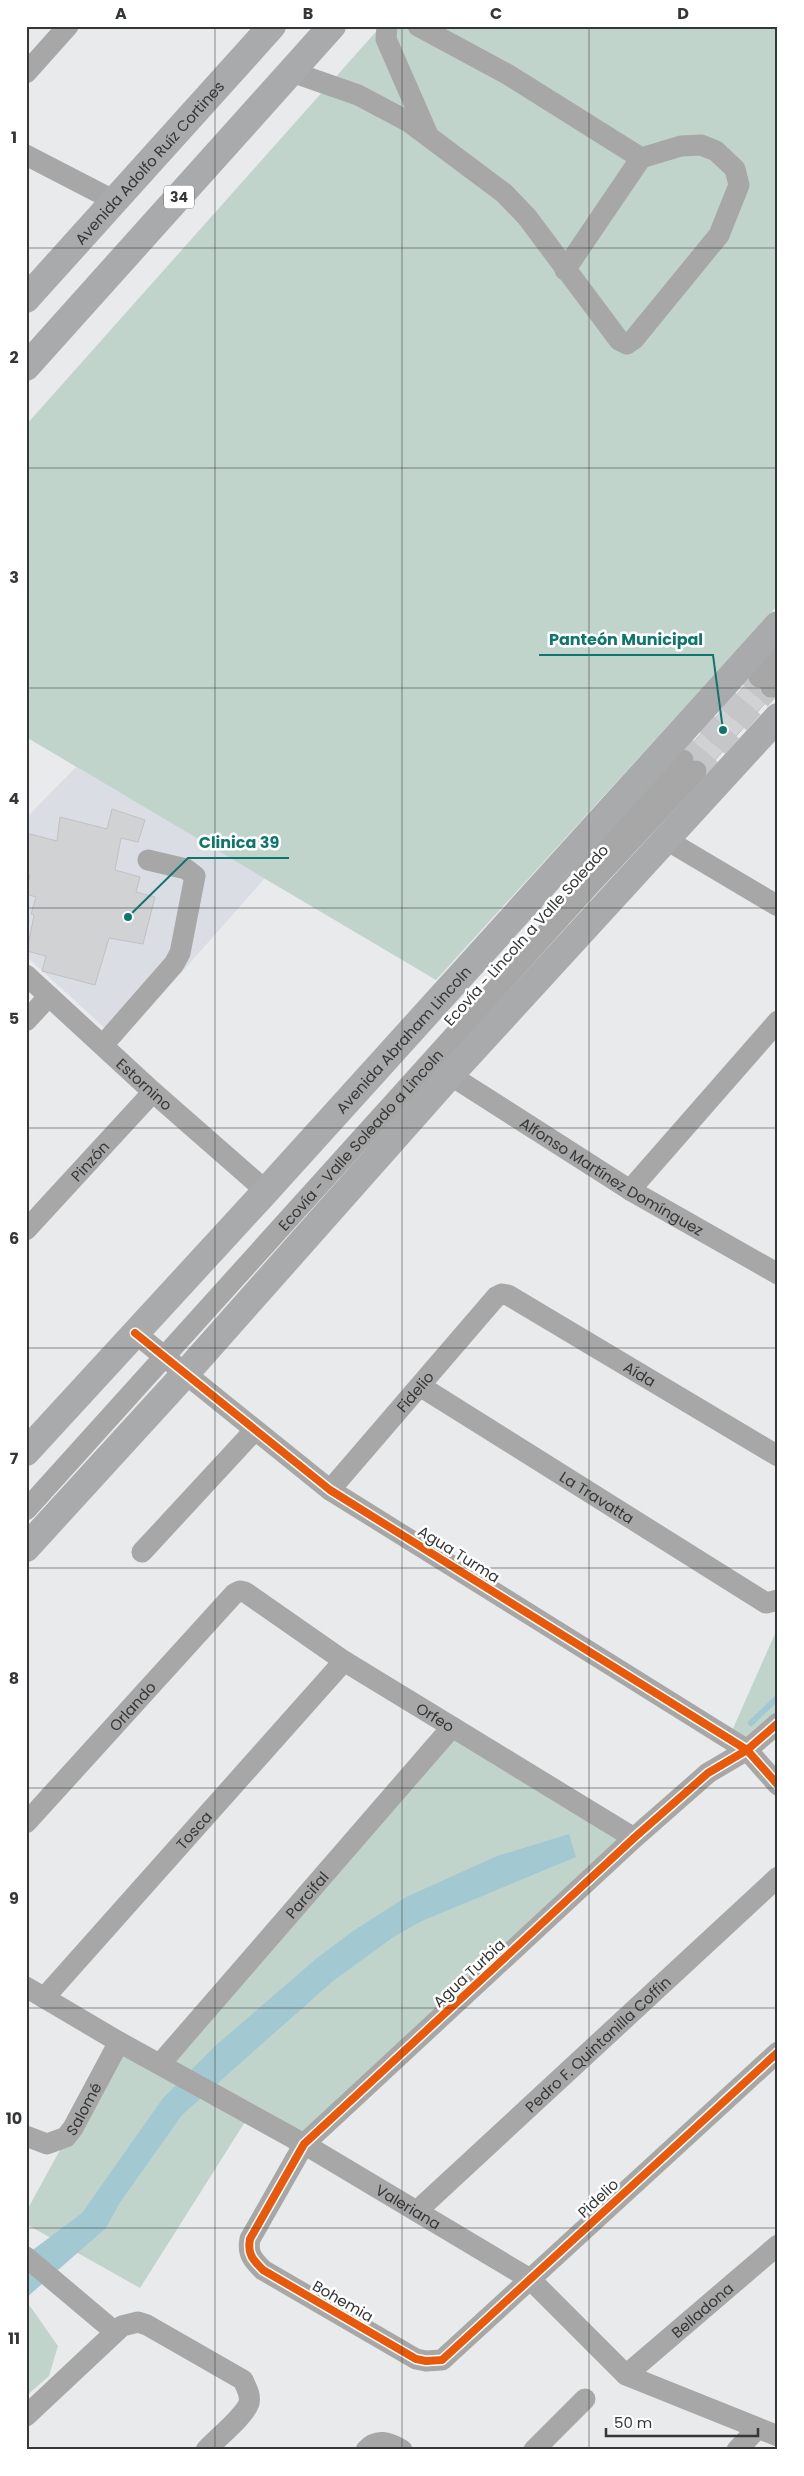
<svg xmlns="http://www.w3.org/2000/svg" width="804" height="2476" font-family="Poppins,sans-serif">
<rect width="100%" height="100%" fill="#e9eaec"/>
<polygon fill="#dadde4" points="76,767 265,878 120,1042 26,956 26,818"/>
<g fill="#c1d4cc">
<polygon points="381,26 778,26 778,605 436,980 26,737 26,425"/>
<polygon points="778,1627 778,1723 747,1750 731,1733"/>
<polygon points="452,1727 634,1838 304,2144 250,2114 140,2288 26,2224 26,2212 119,2042 160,2064"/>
<polygon points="30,2306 58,2346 49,2376 26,2396 26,2309"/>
</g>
<polygon fill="#a2c9d1" points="569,1834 576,1857 422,1921 395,1936 333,1981 182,2115 119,2204 106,2228 26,2298 26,2255 82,2213 163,2098 215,2046 317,1958 353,1931 406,1897 497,1856"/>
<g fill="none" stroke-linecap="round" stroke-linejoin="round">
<polyline stroke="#a2c9d1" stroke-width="6" points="751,1723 778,1697"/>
</g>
<g fill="#d1d2d4" stroke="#c1c1c3">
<polygon points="748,682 751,686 759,689 763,696 769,699 708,768 704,762 695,759 692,751 687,749"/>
<polygon points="112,809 145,820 138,842 121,838 115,870 140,877 136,892 155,897 143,944 109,938 95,985 42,971 46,956 27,951 34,915 31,914 36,897 26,894 30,875 26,874 26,833 57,841 60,817 107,829"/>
</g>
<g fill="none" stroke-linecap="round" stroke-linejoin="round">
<g stroke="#c5c6c8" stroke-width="21" stroke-dasharray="21 11" stroke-linecap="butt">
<polyline points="683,760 759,677"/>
<polyline points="696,771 771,687"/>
</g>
<g stroke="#a7a7a7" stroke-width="21">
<polyline points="387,26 386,39 428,135"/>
<polyline points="292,72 358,95 409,122 504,193 527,217 619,340 627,344 634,339 719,235 739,185 735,169 716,151 701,145 681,146 641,158 507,74 418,26"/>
<polyline points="26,73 68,26"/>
<polyline points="26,155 115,201"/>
<polyline points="565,270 641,158"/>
<polyline points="759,677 778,657"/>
<polyline points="771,687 778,680"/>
<polyline points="665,839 778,906"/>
<polyline points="583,871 683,760"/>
<path id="s1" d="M26,975l127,117 113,99"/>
<polyline points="26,1021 49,996"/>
<polyline points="103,1045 174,964 180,953 195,876 186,869 148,860"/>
<path id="s2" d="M450,1075l180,115 148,84"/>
<polyline points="630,1190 778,1021"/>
<path id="s3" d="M26,1230l127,-138"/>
<polyline points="135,1333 330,1490 747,1750 778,1785"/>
<path id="s4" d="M420,1386l346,217 12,-3"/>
<path id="s5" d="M330,1490l166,-193 6,-3 6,1 270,161"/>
<path id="s6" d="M26,1510l563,-624 107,-115"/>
<polyline points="142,1552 255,1430"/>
<path d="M778,1723l-31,27 -39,23 -74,65 -330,306 -54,95c-3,15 3,21 13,31l153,89 10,2 16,-1 336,-308"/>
<path id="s7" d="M26,1823l208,-229 6,-3 5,1 99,69 290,177"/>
<path id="s8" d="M26,1987l93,55 185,102 226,135 96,96 152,61"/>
<path id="s9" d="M44,1998l300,-337"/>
<path id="s10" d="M160,2064l292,-337"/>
<path id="s11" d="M26,2136l21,8 19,-7 7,-9 46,-86"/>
<path id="s12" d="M417,2211l361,-334"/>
<polyline points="26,2257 115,2332"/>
<path id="s13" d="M626,2375l152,-130"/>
<path d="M26,2416l96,-90 16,-4 9,3 96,55c3,7 8,15 6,23 -5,14 -32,35 -43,47"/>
<path d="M366,2450c11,-12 23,-8 36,0"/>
<polyline points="534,2450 585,2399"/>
<polyline points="737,2450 757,2429"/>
</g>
<g stroke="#a9aaab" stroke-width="28">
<path id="s14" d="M26,299l246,-273"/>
<polyline points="26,367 332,26"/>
<path id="s15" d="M26,1452l240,-261 512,-566"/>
<polyline points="26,1548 185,1374 450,1075 778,717"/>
</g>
<g stroke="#fff" stroke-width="11">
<g id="cycleway">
<polyline points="135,1333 330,1490 747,1750 778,1785"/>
<path d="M778,1723l-31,27 -39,23 -74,65 -330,306 -54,95c-3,15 3,21 13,31l153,89 10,2 16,-1 336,-308"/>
</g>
</g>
<use href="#cycleway" stroke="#e8590c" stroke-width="8"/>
</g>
<path fill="none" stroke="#353637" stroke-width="1" stroke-opacity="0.55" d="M215,26v2424M402,26v2424M589,26v2424M26,248h752M26,468h752M26,688h752M26,908h752M26,1128h752M26,1348h752M26,1568h752M26,1788h752M26,2008h752M26,2228h752"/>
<g text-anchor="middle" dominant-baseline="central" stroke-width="5" stroke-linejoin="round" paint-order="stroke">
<rect fill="#fff" stroke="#727273" stroke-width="1" x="164" y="185.5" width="30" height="23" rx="4"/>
<g font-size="14" font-weight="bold" fill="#353637">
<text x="179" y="197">34</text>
</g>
<g font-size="15" fill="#353637" stroke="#fff">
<text stroke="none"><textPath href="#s14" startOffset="184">Avenida Adolfo Ruíz Cortines</textPath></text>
<text transform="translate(526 935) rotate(-48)">Ecovía - Lincoln a Valle Soleado</text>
<text stroke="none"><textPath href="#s15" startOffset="559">Avenida Abraham Lincoln</textPath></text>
<text stroke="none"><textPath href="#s1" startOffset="161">Estornino</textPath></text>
<text stroke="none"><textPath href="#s6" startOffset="499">Ecovía - Valle Soleado a Lincoln</textPath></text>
<text stroke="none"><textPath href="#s3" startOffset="94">Pinzón</textPath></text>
<text stroke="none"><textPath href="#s2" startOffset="191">Alfonso Martínez Domínguez</textPath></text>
<text stroke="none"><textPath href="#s5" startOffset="421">Aída</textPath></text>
<text stroke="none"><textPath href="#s5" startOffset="130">Fidelio</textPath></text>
<text stroke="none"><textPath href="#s4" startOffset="209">La Travatta</textPath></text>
<text transform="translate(459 1554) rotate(32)">Agua Turma</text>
<text stroke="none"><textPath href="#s7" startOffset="158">Orlando</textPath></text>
<text stroke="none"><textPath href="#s7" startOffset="549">Orfeo</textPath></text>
<text stroke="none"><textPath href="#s9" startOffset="225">Tosca</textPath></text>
<text stroke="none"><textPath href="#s10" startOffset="224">Parcifal</textPath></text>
<text transform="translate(469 1973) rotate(-43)">Agua Turbia</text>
<text stroke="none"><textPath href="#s12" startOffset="246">Pedro F. Quintanilla Coffin</textPath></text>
<text stroke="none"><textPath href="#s11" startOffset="76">Salomé</textPath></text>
<text transform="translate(598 2198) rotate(-43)">Pidelio</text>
<text stroke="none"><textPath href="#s8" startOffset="441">Valeriana</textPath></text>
<text transform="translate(343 2301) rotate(30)">Bohemia</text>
<text stroke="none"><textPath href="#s13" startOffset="100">Belladona</textPath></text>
</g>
</g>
<path fill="none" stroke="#0f766e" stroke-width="2" d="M723 730L713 655H539M128 917L188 858H289"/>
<g fill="#0f766e" stroke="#fff" stroke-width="2">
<circle cx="723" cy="730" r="5"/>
<circle cx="128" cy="917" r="5"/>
</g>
<g font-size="16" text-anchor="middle" font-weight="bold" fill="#0f766e" stroke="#fff" stroke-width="5" stroke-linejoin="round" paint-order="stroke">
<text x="626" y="645">Panteón Municipal</text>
<text x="239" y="848">Clinica 39</text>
</g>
<rect width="804" height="2476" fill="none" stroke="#ffffff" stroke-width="55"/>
<path d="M606 2428v8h152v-8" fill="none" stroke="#353637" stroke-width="2.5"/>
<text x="614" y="2428" font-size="15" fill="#353637" stroke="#ffffff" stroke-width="4" paint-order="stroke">50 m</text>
<rect x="28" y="28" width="748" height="2420" fill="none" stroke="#353637" stroke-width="2"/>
<g font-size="16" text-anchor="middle" font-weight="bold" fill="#353637">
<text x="121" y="19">A</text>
<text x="308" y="19">B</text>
<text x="496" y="19">C</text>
<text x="683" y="19">D</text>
<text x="14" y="143">1</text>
<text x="14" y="363">2</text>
<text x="14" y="583">3</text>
<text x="14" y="804">4</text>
<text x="14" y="1024">5</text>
<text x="14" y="1244">6</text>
<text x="14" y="1464">7</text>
<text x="14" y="1684">8</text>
<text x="14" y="1904">9</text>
<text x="14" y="2124">10</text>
<text x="14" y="2344">11</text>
</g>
</svg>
